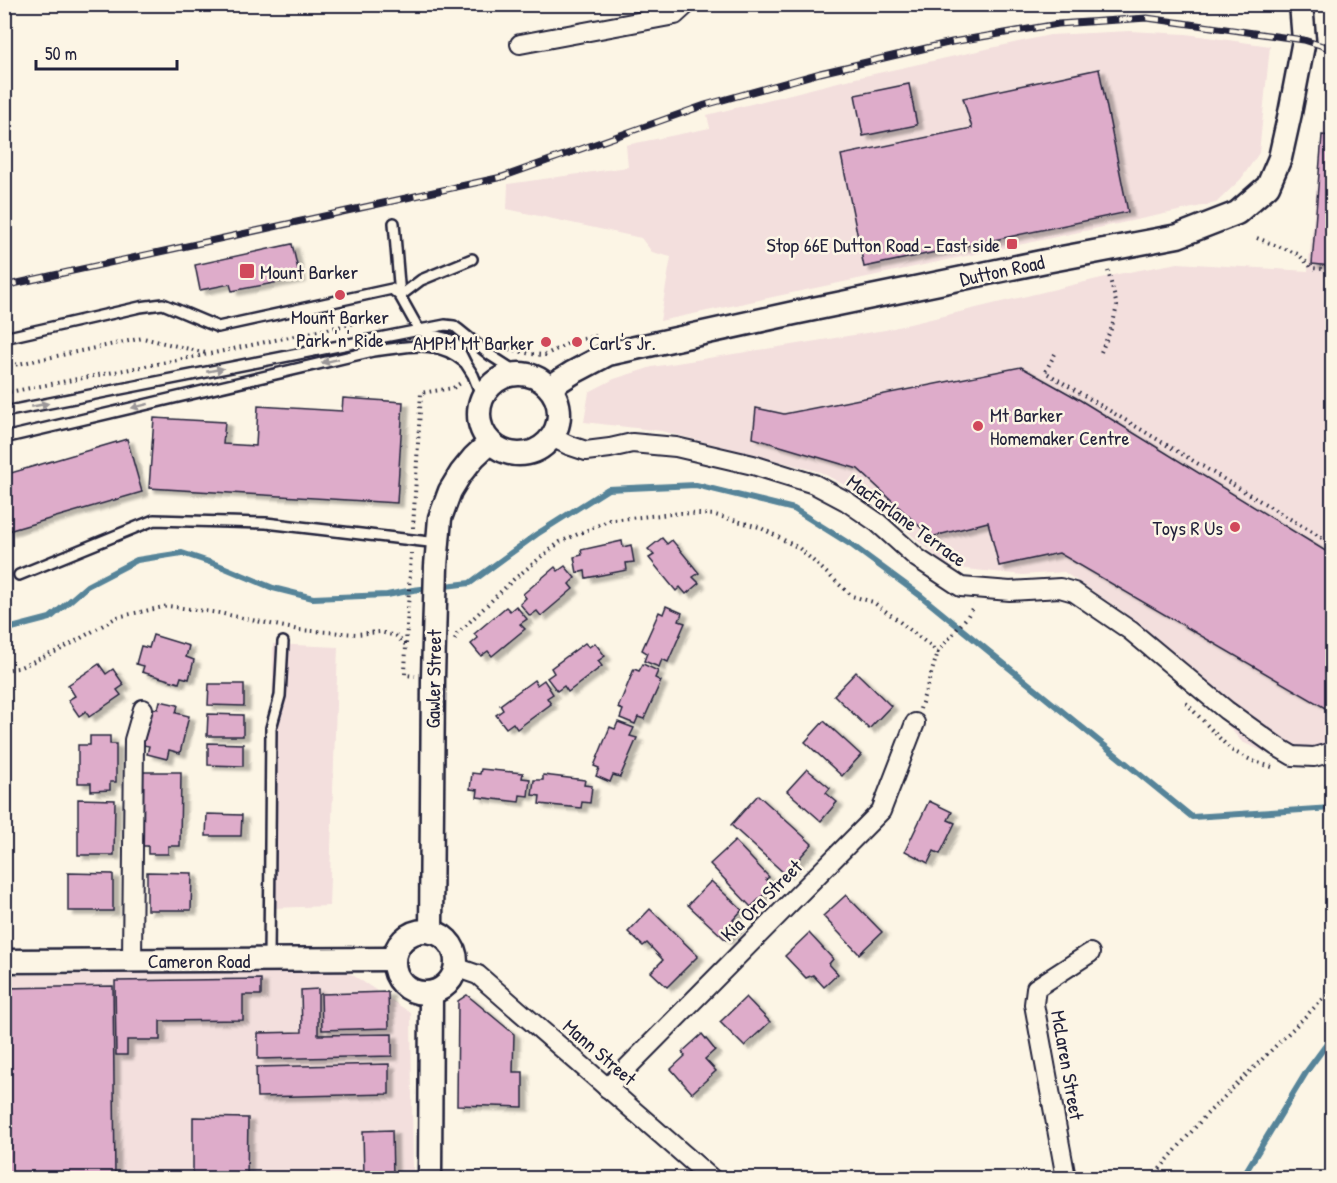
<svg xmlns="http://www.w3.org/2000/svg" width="1337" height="1183" font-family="'Patrick Hand',sans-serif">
<defs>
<filter id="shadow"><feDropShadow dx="6" dy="4" stdDeviation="1.5" flood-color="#0004"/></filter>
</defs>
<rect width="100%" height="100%" fill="#fcf5e5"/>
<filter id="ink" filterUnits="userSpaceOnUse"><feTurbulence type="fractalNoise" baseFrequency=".0167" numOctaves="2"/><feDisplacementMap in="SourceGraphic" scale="12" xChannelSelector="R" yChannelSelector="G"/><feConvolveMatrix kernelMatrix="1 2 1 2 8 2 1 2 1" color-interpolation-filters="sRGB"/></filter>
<g filter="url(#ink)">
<g fill="#f3dfdd">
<polygon points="1130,31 1186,34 1270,46 1259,153 1241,179 1216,203 660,321 671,257 652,252 641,238 507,209 508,184 628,167 626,145 710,128 707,115 842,81 1050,35"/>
<polygon points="1332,79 1332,759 1295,766 1242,742 1143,629 1123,612 1064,572 1023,575 956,568 943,563 871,499 820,472 661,431 584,422 589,392 614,379 652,367 885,330 1118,274 1178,263 1308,271 1322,135"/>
<polygon points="273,644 338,647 329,906 272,908"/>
<polygon points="348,972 411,1013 413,1178 5,1178 4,975"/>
</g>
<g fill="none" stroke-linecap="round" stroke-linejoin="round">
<g stroke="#568499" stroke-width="6">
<polyline points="4,630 50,618 87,586 137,560 182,553 218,565 273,588 313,598 387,595 413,590 470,583 537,534 608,489 696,485 794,509 853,546 921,596 1192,817 1332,808"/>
<polyline points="1242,1178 1307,1071 1332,1037"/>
</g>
</g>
<g fill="#deacca" stroke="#22223b" stroke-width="1.5" filter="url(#shadow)">
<polygon points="1099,69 1128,212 864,267 841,155 972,128 963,98"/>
<polygon points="909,84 917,125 863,136 855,95"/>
<polygon points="1322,135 1332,136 1332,266 1312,264"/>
<polygon points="292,244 300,278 232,291 230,284 200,290 195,265"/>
<polygon points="1021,367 1080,400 1332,555 1332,712 1059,553 999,566 988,522 931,537 858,469 753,438 756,408 784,414"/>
<polygon points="343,398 403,402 397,503 149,488 154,418 225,422 223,444 256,446 258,406 342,411"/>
<polygon points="127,439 142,492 8,531 4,517 4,475"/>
<polygon points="662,538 667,544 672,540 699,573 693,577 699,583 686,594 680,587 676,591 649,558 654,555 648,549"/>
<polygon points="622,541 623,547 631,545 634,562 626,563 627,570 586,578 585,571 577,573 574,557 582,555 581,550"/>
<polygon points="565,566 575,578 569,584 573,589 541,616 537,611 530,616 520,604 526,598 523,594 555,567 558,571"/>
<polygon points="516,606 527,619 520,624 525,629 492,656 488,651 481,656 471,644 478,638 474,634 506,607 510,611"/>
<polygon points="666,606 682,613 679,621 685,623 668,662 662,659 659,667 644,661 647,653 642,650 659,612 663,614"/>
<polygon points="153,635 189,646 186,657 194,660 189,679 181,677 179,683 142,672 144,666 136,664 141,646 149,648"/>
<polygon points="585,643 589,647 595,643 605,656 598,661 602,666 568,692 564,686 557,691 547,678 554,673 551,668"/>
<polygon points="99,664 106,674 113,669 124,685 117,690 121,695 89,717 86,711 79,716 68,700 75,696 68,685"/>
<polygon points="643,664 658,671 655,678 661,681 644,719 638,717 635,724 620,718 623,710 618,708 634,669 639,671"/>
<polygon points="856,672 891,706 869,729 834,695"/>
<polygon points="534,680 537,685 544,680 553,694 547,698 551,704 517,729 513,723 506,728 496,715 503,710 500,705"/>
<polygon points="209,684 244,684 244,706 208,705"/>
<polygon points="160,701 178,705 176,713 189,716 180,753 169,750 167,759 147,754 149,746 143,745 152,708 158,709"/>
<polygon points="208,714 243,715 243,736 207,736"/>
<polygon points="824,721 861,755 842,776 805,742"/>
<polygon points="618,722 634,728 630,736 637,738 620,777 613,775 610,782 596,776 599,768 594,766 610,727 615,729"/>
<polygon points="90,736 110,736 110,744 116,744 116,782 110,782 110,790 91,791 91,783 78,783 78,745 90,745"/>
<polygon points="208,743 243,744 243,766 208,765"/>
<polygon points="481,769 523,773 522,778 530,779 528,796 520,795 519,802 477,797 478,790 470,789 472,773 480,774"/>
<polygon points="807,769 830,788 826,793 837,802 821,821 787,791"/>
<polygon points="143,772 181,772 180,846 168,846 168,854 148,854 148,846 142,846"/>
<polygon points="543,775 585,780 584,785 592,786 590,803 582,802 581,808 539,804 540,796 532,795 534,780 543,780"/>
<polygon points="758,795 812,844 785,874 731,825"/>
<polygon points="78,799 115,800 114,855 78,855"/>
<polygon points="929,801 952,812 948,820 955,823 940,854 934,851 928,863 905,851"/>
<polygon points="207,814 242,815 241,836 206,836"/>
<polygon points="735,841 769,877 766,879 773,886 751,907 710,864"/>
<polygon points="147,872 192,873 191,910 147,910"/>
<polygon points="68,873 113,874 113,911 68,911"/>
<polygon points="711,881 742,910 733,920 739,925 726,940 688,905"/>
<polygon points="846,895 882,932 859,954 823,916"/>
<polygon points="650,909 698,956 667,987 651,972 663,960 647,943 643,946 628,932"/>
<polygon points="809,933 833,959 829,964 838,974 824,987 813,975 806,978 785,956"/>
<polygon points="261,979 261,995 243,995 243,1020 160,1021 160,1040 127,1040 127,1055 116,1055 115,981"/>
<polygon points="113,986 115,1178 4,1178 4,988"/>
<polygon points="318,989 318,1035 392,1034 392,1056 258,1059 258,1033 302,1032 301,990"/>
<polygon points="388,992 389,1028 322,1030 321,994"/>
<polygon points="467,995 514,1034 513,1072 523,1072 523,1107 457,1105 458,1001"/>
<polygon points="746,997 770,1022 744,1046 720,1022"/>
<polygon points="702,1034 715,1050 705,1059 716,1071 692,1093 671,1069 685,1056 682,1052"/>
<polygon points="389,1064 389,1094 257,1097 256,1067"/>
<polygon points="193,1117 248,1118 247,1178 193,1178"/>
<polygon points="392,1130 393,1178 364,1178 363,1131"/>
</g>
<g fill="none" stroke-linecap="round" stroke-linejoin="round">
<g stroke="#22223b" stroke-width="14">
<g id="service">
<polyline points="394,223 400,296 421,280 472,259"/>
<polyline points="4,338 140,307 163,304 218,327 392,289 400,296 419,330 432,336 437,336 449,339 457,346 466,364 473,375 482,397"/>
<polyline points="4,412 445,325 454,326 458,329 490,355 518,373"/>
<path d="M4,438l369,-87c34,-3 62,-14 91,11"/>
<polyline points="19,575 154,520 266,523 438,543"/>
<polyline points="269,960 271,728 280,696 283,642"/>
</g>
</g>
<g stroke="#22223b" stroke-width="22">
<g id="minor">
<polyline points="520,44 675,15 687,4"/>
<polyline points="552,437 568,445 586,451 610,448 632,443 676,447 753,465 814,484 846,501 878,523 917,558 961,587 1010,591 1060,588 1074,592 1131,631 1226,710 1276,746 1293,756 1314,757 1332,752"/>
<polyline points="132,961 134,740 143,709"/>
<polyline points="455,967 478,975 711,1178"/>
<polyline points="607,1088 881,811 915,723"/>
<polyline points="1066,1178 1034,1004 1036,988 1090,953"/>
</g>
</g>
<g stroke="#22223b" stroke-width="27">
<g id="tertiary">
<circle cx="519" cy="414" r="40"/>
<polyline points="550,387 572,373 608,354 794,313 1046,261 1178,236 1237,213 1268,186 1280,158 1290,113 1304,40 1301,4"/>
<circle cx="425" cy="962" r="31"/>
<polyline points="431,932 433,678 436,566 440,518 450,491 461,473 474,457 490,442"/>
<polyline points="4,961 394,959"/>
<polyline points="430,1178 431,993"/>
</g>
</g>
<g stroke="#22223b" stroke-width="4" stroke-dasharray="1.5 4.5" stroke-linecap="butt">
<polyline points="1257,238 1298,254 1312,268 1332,270"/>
<polyline points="509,349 531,354 545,355 571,342 596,336"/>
<polyline points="1101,352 1112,327 1117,306 1108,271"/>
<polyline points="1055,354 1045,372 1332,544"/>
<polyline points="4,367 143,338 206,353"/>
<polyline points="4,393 209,354 384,317"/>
<polyline points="413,528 421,393 453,388 462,382"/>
<polyline points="455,640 457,634 514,579 560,542 610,520 681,513 715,515 759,527 799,548 852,596 873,602 895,618 938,652 967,617 974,605"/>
<polyline points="406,644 411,553"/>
<polyline points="4,670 18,668 64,648 117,617 168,606 219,613 299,630 356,634 380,632 396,636 406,645 405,675 415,676"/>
<polyline points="1186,703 1231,750 1255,762 1272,767"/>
<polyline points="920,709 938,652"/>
<polyline points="1152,1178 1204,1117 1332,990"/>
</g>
<use href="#service" stroke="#fcf5e5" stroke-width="9"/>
<use href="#minor" stroke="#fcf5e5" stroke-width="18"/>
<use href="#tertiary" stroke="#fcf5e5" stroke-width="22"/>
<g stroke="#22223b" stroke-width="7">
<polyline id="rail" points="4,286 502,177 705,105 820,73 952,42 1058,24 1147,18 1304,40 1332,49"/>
</g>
<use href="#rail" stroke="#fcf5e5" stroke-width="4.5" stroke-dasharray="14" stroke-linecap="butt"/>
</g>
<defs><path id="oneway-solid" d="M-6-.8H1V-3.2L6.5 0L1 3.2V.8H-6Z" transform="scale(1.5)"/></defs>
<g fill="#9a9698">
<use href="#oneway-solid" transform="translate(330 361) rotate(167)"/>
<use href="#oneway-solid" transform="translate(215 370) rotate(-11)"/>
<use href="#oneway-solid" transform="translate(40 405) rotate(-11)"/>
<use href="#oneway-solid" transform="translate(140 406) rotate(166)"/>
</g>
</g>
<g fill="#d1495b" stroke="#fcf5e5" stroke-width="2">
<rect x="1006" y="238" width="12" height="12" rx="3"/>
<rect x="239" y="263" width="16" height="16" rx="3"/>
<circle cx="340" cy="295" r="6"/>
<circle cx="546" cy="342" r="6"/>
<circle cx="577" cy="342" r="6"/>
<circle cx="978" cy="426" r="6"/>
<circle cx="1235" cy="527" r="6"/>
</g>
<g text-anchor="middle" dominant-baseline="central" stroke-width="5" stroke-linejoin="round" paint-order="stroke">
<g font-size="20" fill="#22223b" stroke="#fcf5e5" text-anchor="end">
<text x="1000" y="244">Stop 66E Dutton Road - East side</text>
<text x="260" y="271" text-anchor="start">Mount Barker</text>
<text x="340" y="316" text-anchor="middle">Mount Barker<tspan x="340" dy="23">Park 'n' Ride</tspan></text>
<text x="534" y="342">AMPM Mt Barker</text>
<text x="589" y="342" text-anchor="start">Carl's Jr.</text>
<text x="990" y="414" text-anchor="start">Mt Barker<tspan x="990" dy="23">Homemaker Centre</tspan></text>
<text x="1223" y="527">Toys R Us</text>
</g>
<g font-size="20" fill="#22223b" stroke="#fcf5e5">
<text transform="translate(1002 270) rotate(-12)">Dutton Road</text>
<text transform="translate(907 520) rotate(36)">MacFarlane Terrace</text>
<text transform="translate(433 679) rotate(-89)">Gawler Street</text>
<text transform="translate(761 900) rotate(-45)">Kia Ora Street</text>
<text x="199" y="960">Cameron Road</text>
<text transform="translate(600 1052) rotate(41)">Mann Street</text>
<text transform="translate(1068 1065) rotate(80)">McLaren Street</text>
</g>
</g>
<rect width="1337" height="1183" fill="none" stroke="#fcf5e5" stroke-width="24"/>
<rect x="12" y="12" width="1313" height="1159" fill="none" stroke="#22223b" stroke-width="2" filter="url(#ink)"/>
<path d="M36 60v9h141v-9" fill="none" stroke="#22223b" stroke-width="3"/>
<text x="45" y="60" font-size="18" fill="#22223b" stroke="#fcf5e5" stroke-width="4.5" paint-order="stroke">50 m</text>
</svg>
